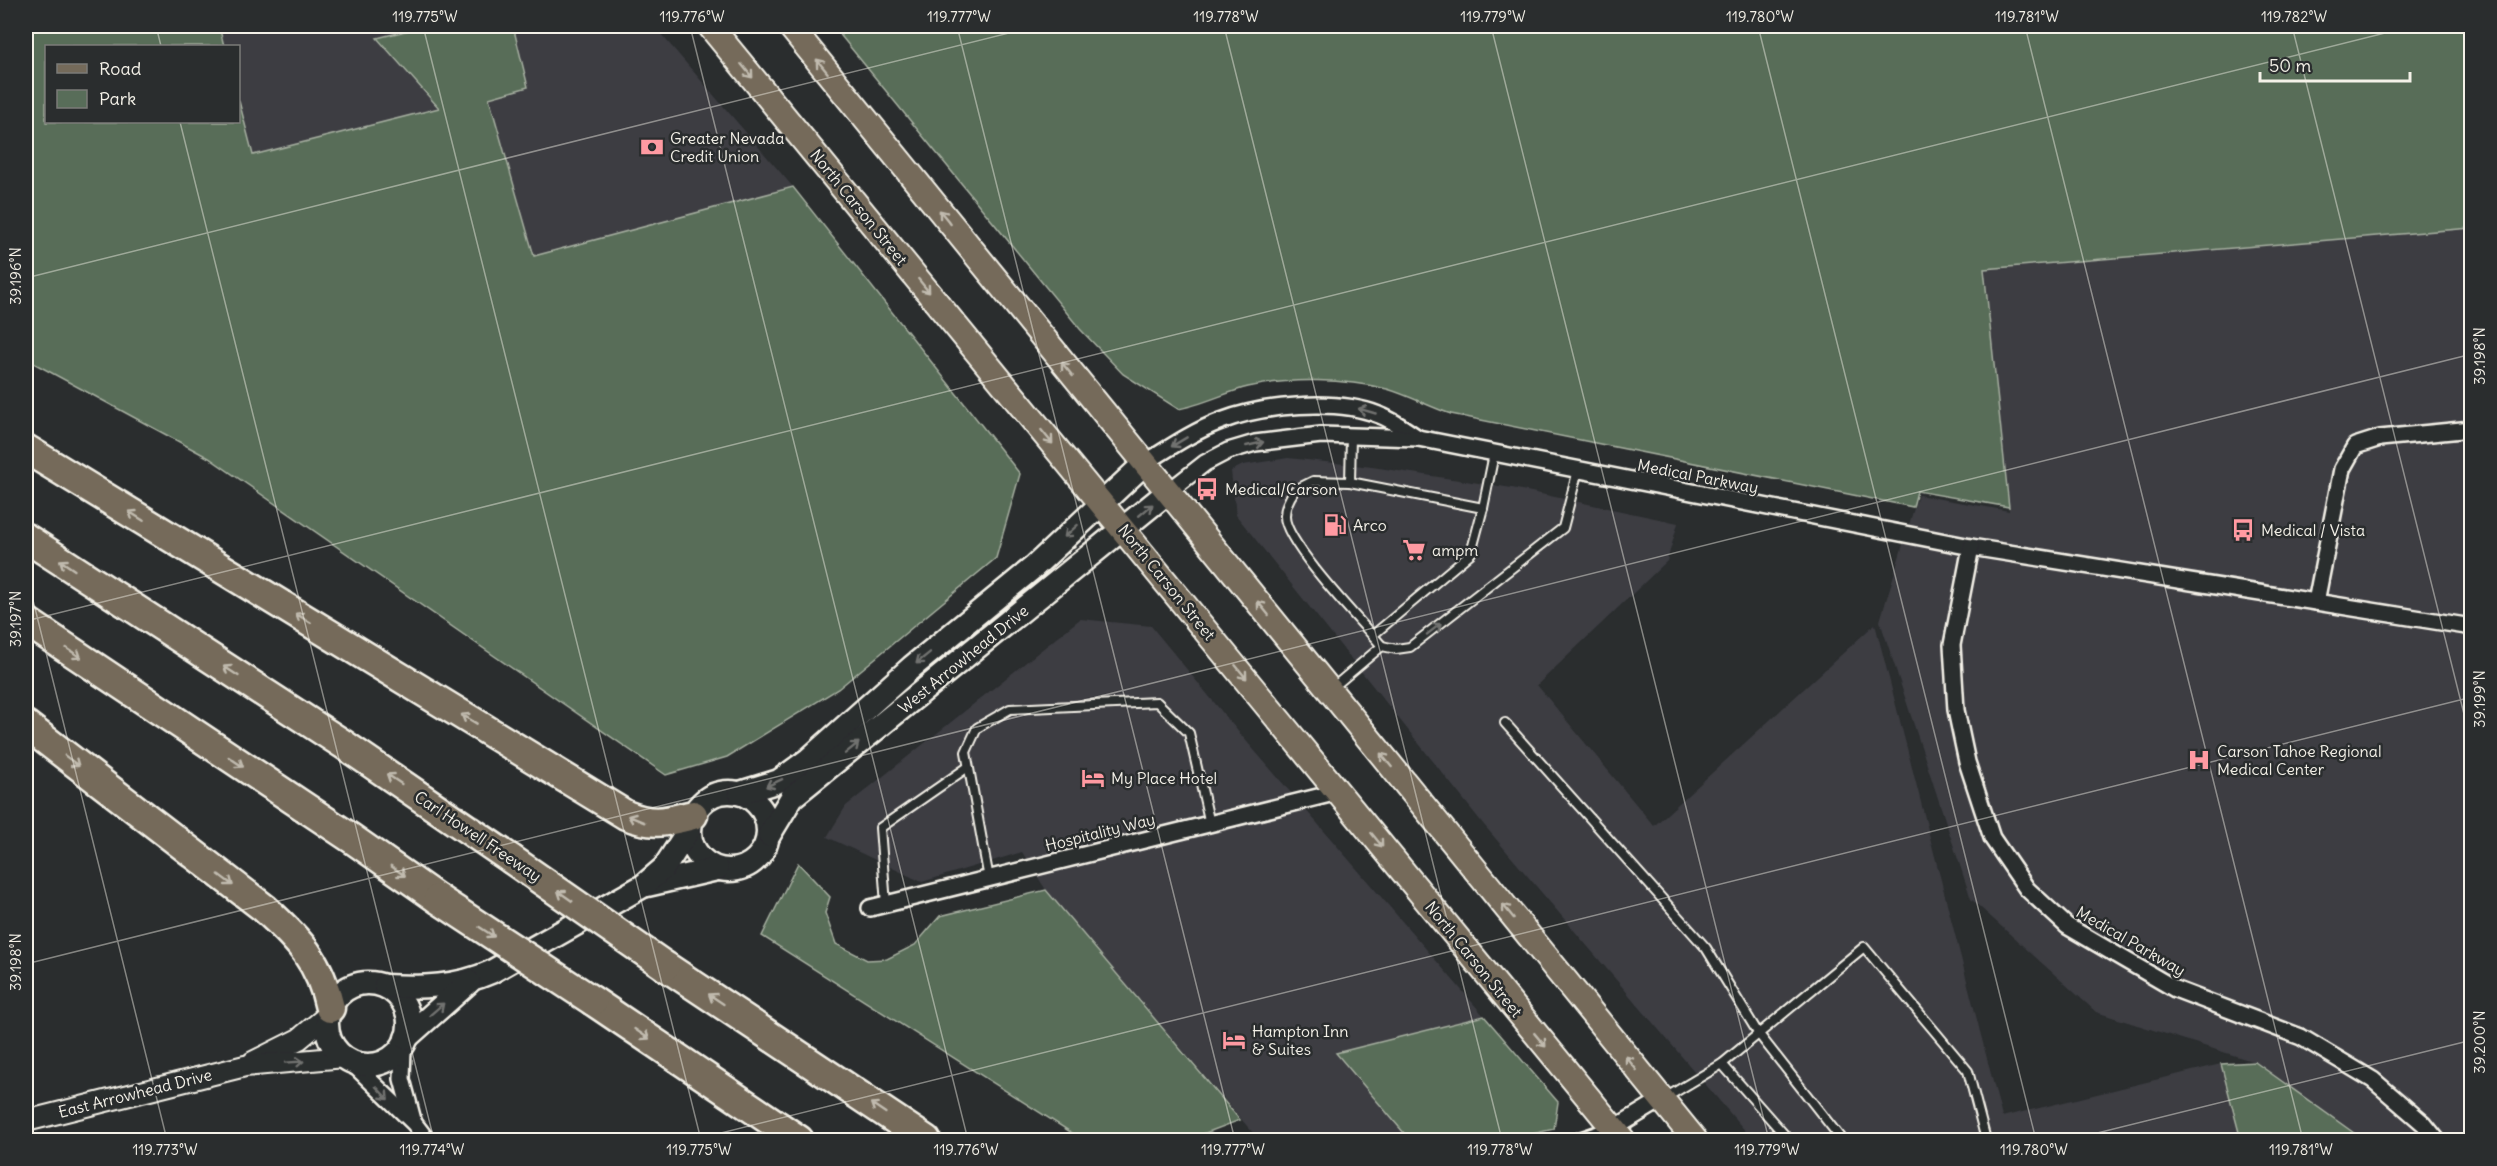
<svg xmlns="http://www.w3.org/2000/svg" width="2497" height="1166" font-family="Delius,sans-serif">
<rect width="100%" height="100%" fill="#2a2d2e"/>
<filter id="ink" filterUnits="userSpaceOnUse"><feTurbulence type="fractalNoise" baseFrequency=".0167" numOctaves="2"/><feDisplacementMap in="SourceGraphic" scale="12" xChannelSelector="R" yChannelSelector="G"/><feConvolveMatrix kernelMatrix="1 2 1 2 8 2 1 2 1" color-interpolation-filters="sRGB"/></filter>
<g filter="url(#ink)">
<g fill="#3d3d43">
<polygon points="219,26 426,26 378,37 440,108 252,155 239,101 238,46 224,46"/>
<polygon points="513,26 654,26 793,187 534,257 489,98 528,87"/>
<polygon points="2471,228 2471,1140 2363,1140 2255,1062 2096,1012 1971,899 1880,621 1918,495 2009,511 1984,269"/>
<polygon points="1288,458 1372,467 1512,488 1678,523 1667,561 1537,685 1654,826 1875,624 2002,1117 2221,1064 2241,1140 1753,1140 1484,825 1236,515 1231,471 1243,465"/>
<polygon points="1080,619 1151,626 1241,735 1484,1016 1336,1053 1410,1140 1259,1140 1046,890 1022,852 922,882 827,837 846,806"/>
</g>
<g fill="#586d59" stroke="#a6afa0" stroke-width="1.5">
<polygon points="26,26 219,26 224,46 46,46 46,122 238,122 239,101 253,155 439,108 377,38 426,26 513,26 528,87 489,98 534,256 793,187 1020,474 996,558 838,689 727,757 666,775 209,458 26,359"/>
<path d="M833,26h1638v202l-487,41 25,238 -92,-16 -4,16 -462,-93c-21,-7 -43,-19 -64,-25 -42,-10 -97,-12 -139,-2 -24,6 -46,18 -70,22l-55,-35 -43,-45z"/>
<polygon points="798,863 830,897 825,913 836,944 867,960 887,959 915,945 940,916 1046,890 1240,1120 1187,1140 1083,1140 762,936"/>
<polygon points="1484,1016 1558,1102 1554,1129 1506,1140 1410,1140 1336,1053"/>
<polygon points="2255,1062 2361,1138 2363,1140 2241,1140 2221,1064"/>
</g>
<g fill="none" stroke-linecap="round" stroke-linejoin="round">
<g stroke="#f4f1e8" stroke-width="12">
<g id="service">
<polyline points="1350,482 1483,508 1494,454"/>
<polyline points="1373,635 1471,553 1483,508"/>
<polyline points="1382,646 1396,649 1410,647 1563,528 1578,470"/>
<path d="M1331,689l51,-43c-20,-23 -98,-104 -97,-130 0,-9 5,-19 10,-26l18,-9 37,1 1,-46"/>
<polyline points="1505,723 1706,948 1758,1033 1842,1140"/>
<polyline points="989,879 966,752 977,728 1010,709 1157,702 1189,733 1210,824"/>
<polyline points="886,904 880,828 968,767"/>
<polyline points="1722,1064 1789,1140"/>
<polyline points="1665,1098 1722,1064 1864,947 1968,1071 1986,1140"/>
</g>
</g>
<g stroke="#f4f1e8" stroke-width="20">
<g id="minor">
<path d="M1145,463c24,-15 49,-32 76,-42 42,-16 115,-23 158,-6 14,5 27,15 39,23"/>
<polyline points="1168,492 1205,463 1228,451 1255,443 1321,435 1418,438 1971,547 2472,627"/>
<polyline points="1971,547 1952,645 1956,710 1967,762 1992,838 2027,889 2067,926 2175,989 2301,1037 2373,1080 2424,1124 2437,1140"/>
<polyline points="2316,602 2342,469 2355,446 2380,438 2472,429"/>
<polyline points="870,908 1338,792"/>
<polyline points="403,1047 402,1079 413,1120"/>
<polyline points="351,1062 414,1123 427,1140"/>
<polyline points="1581,1140 1613,1129 1661,1100"/>
</g>
</g>
<g stroke="#f4f1e8" stroke-width="24">
<g id="tertiary">
<polyline points="253,1062 299,1039 327,1016"/>
<polyline points="26,1121 245,1066 345,1057"/>
</g>
</g>
<g stroke="#f4f1e8" stroke-width="27">
<g id="secondary">
<circle cx="729" cy="831" r="39"/>
<polyline points="740,793 779,781 808,760 912,667 1034,567 1145,463"/>
<polyline points="769,835 792,797 1168,492"/>
<polyline points="647,885 717,869"/>
<circle cx="368" cy="1024" r="41"/>
<path d="M385,986c37,2 72,1 106,-14l152,-86 21,-18 26,-40"/>
<polyline points="406,1038 469,982"/>
</g>
</g>
<g stroke="#f4f1e8" stroke-width="28">
<g id="primary">
<polyline points="710,26 1623,1140"/>
<polyline points="790,26 1695,1140"/>
</g>
</g>
<g stroke="#f4f1e8" stroke-width="33">
<g id="motorway">
<path d="M26,449l600,366c27,11 39,7 67,0"/>
<polyline points="26,538 343,744 511,859"/>
<polyline points="26,621 351,838 438,899"/>
<path d="M26,725l238,183c35,32 56,53 66,100"/>
<polyline points="665,966 926,1140"/>
<polyline points="593,1001 799,1140"/>
</g>
</g>
<use href="#service" stroke="#2a2d2e" stroke-width="8"/>
<use href="#minor" stroke="#2a2d2e" stroke-width="15"/>
<use href="#tertiary" stroke="#2a2d2e" stroke-width="20"/>
<use href="#secondary" stroke="#2a2d2e" stroke-width="22"/>
<use href="#primary" stroke="#746a5a" stroke-width="24"/>
<use href="#motorway" stroke="#746a5a" stroke-width="28"/>
<g stroke="#f4f1e8" stroke-width="33" stroke-linecap="butt">
<g id="motorway-bridge">
<polyline points="511,859 665,966"/>
<polyline points="438,899 593,1001"/>
</g>
</g>
<use href="#motorway-bridge" stroke="#746a5a" stroke-width="28"/>
</g>
<defs><path id="oneway-shaft" d="M-6 0H5M1.5-3L5.5 0L1.5 3" fill="none" stroke-width="1.6" stroke-linecap="round" stroke-linejoin="round" transform="scale(1.5)"/></defs>
<g stroke="#c1bbaf">
<use href="#oneway-shaft" transform="translate(822 66) rotate(-129)"/>
<use href="#oneway-shaft" transform="translate(747 71) rotate(51)"/>
<use href="#oneway-shaft" transform="translate(945 217) rotate(-129)"/>
<use href="#oneway-shaft" transform="translate(924 286) rotate(51)"/>
<use href="#oneway-shaft" transform="translate(1067 369) rotate(-129)"/>
<use href="#oneway-shaft" transform="translate(1047 437) rotate(51)"/>
<use href="#oneway-shaft" transform="translate(136 516) rotate(-148)"/>
<use href="#oneway-shaft" transform="translate(67 565) rotate(-146)"/>
<use href="#oneway-shaft" transform="translate(1263 608) rotate(-129)"/>
<use href="#oneway-shaft" transform="translate(303 618) rotate(-149)"/>
<use href="#oneway-shaft" transform="translate(74 653) rotate(34)"/>
<use href="#oneway-shaft" transform="translate(231 671) rotate(-147)"/>
<use href="#oneway-shaft" transform="translate(1241 672) rotate(51)"/>
<use href="#oneway-shaft" transform="translate(469 719) rotate(-149)"/>
<use href="#oneway-shaft" transform="translate(1386 760) rotate(-129)"/>
<use href="#oneway-shaft" transform="translate(72 761) rotate(37)"/>
<use href="#oneway-shaft" transform="translate(236 762) rotate(34)"/>
<use href="#oneway-shaft" transform="translate(394 779) rotate(-146)"/>
<use href="#oneway-shaft" transform="translate(636 819) rotate(-158)"/>
<use href="#oneway-shaft" transform="translate(1377 840) rotate(51)"/>
<use href="#oneway-shaft" transform="translate(398 871) rotate(35)"/>
<use href="#oneway-shaft" transform="translate(226 880) rotate(37)"/>
<use href="#oneway-shaft" transform="translate(565 896) rotate(-145)"/>
<use href="#oneway-shaft" transform="translate(1508 911) rotate(-129)"/>
<use href="#oneway-shaft" transform="translate(487 932) rotate(33)"/>
<use href="#oneway-shaft" transform="translate(716 999) rotate(-146)"/>
<use href="#oneway-shaft" transform="translate(642 1034) rotate(34)"/>
<use href="#oneway-shaft" transform="translate(1540 1040) rotate(50)"/>
<use href="#oneway-shaft" transform="translate(1631 1063) rotate(-129)"/>
<use href="#oneway-shaft" transform="translate(878 1108) rotate(-146)"/>
</g>
<g stroke="#71726f">
<use href="#oneway-shaft" transform="translate(1367 411) rotate(-164)"/>
<use href="#oneway-shaft" transform="translate(1179 442) rotate(149)"/>
<use href="#oneway-shaft" transform="translate(1255 444) rotate(-13)"/>
<use href="#oneway-shaft" transform="translate(1146 510) rotate(-40)"/>
<use href="#oneway-shaft" transform="translate(1071 531) rotate(138)"/>
<use href="#oneway-shaft" transform="translate(1434 629) rotate(-38)"/>
<use href="#oneway-shaft" transform="translate(923 658) rotate(141)"/>
<use href="#oneway-shaft" transform="translate(852 748) rotate(-39)"/>
<use href="#oneway-shaft" transform="translate(774 783) rotate(155)"/>
<use href="#oneway-shaft" transform="translate(437 1009) rotate(-41)"/>
<use href="#oneway-shaft" transform="translate(295 1062) rotate(-4)"/>
<use href="#oneway-shaft" transform="translate(382 1093) rotate(47)"/>
</g>
</g>
<path fill="none" stroke="#f4f1e8" stroke-width="1.5" stroke-opacity="0.45" d="M156,26l5,20M423,26l278,1114M690,26l278,1114M957,26l278,1114M1224,26l278,1114M1491,26l278,1114M1758,26l278,1114M2025,26l278,1114M2292,26l180,720M180,122l254,1018M26,278l1011,-252M26,572l141,568M26,621l2387,-595M26,964l2446,-610M693,1140l1779,-443M2069,1140l403,-100"/>
<defs>
<g id="bank-bare" transform="scale(1.8)"><path d="M-6-4H6V4H-6ZM0-2.3a2.3 2.3 0 1 0 0 4.6a2.3 2.3 0 1 0 0-4.6Z" fill="#ff9aa2" stroke="#2a2d2e" stroke-width="2.5" paint-order="stroke"/></g>
<g id="bus-bare" transform="scale(1.8)"><path d="M-5-6H5V4H4V6H2V4H-2V6H-4V4H-5ZM-3.5-4V0h7V-4ZM-3.5 1.2v1.5H-2V1.2ZM2 1.2v1.5H3.5V1.2Z" fill="#ff9aa2" stroke="#2a2d2e" stroke-width="2.5" paint-order="stroke"/></g>
<g id="fuel-bare" transform="scale(1.8)"><path d="M-5.5-6h7V0h2V4h1.3V-2.5L3-4.5l.8-.8L6-3V5H2.5V1h-1V6h-7ZM-4.2-4.7v3.2H.2V-4.7Z" fill="#ff9aa2" stroke="#2a2d2e" stroke-width="2.5" paint-order="stroke"/></g>
<g id="supermarket-bare" transform="scale(1.8)"><path d="M-6-5.5h2.5l.6 2H6L4.5 2H-2.5L-4.4-4H-6ZM-1.5 3.2a1.3 1.3 0 1 0 .1 0ZM3 3.2a1.3 1.3 0 1 0 .1 0Z" fill="#ff9aa2" stroke="#2a2d2e" stroke-width="2.5" paint-order="stroke"/></g>
<g id="hospital-bare" transform="scale(1.8)"><path d="M-5-5h3v3.5h4V-5h3V5h-3V1.5h-4V5h-3Z" fill="#ff9aa2" stroke="#2a2d2e" stroke-width="2.5" paint-order="stroke"/></g>
<g id="hotel-bare" transform="scale(1.8)"><path d="M-6-4.5h1.5V1H6V5H4.5V3h-9V5H-6ZM-4 0a1.8 1.8 0 1 1 3.6 0ZM.5 0V-2.5h3Q6-2.5 6 0Z" fill="#ff9aa2" stroke="#2a2d2e" stroke-width="2.5" paint-order="stroke"/></g>
</defs>
<g fill-rule="evenodd">
<use href="#bank-bare" x="652" y="147"/>
<use href="#bus-bare" x="1207" y="489"/>
<use href="#fuel-bare" x="1335" y="525"/>
<use href="#bus-bare" x="2243" y="530"/>
<use href="#supermarket-bare" x="1414" y="550"/>
<use href="#hospital-bare" x="2199" y="760"/>
<use href="#hotel-bare" x="1093" y="778"/>
<use href="#hotel-bare" x="1234" y="1040"/>
</g>
<g text-anchor="middle" dominant-baseline="central" stroke-width="5" stroke-linejoin="round" paint-order="stroke">
<g font-size="16" fill="#f4f1e8" stroke="#2a2d2e" text-anchor="start">
<text x="670" y="138">Greater Nevada<tspan x="670" dy="18">Credit Union</tspan></text>
<text x="1225" y="489">Medical/Carson</text>
<text x="1353" y="525">Arco</text>
<text x="2261" y="530">Medical / Vista</text>
<text x="1432" y="550">ampm</text>
<text x="2217" y="751">Carson Tahoe Regional<tspan x="2217" dy="18">Medical Center</tspan></text>
<text x="1111" y="778">My Place Hotel</text>
<text x="1252" y="1031">Hampton Inn<tspan x="1252" dy="18">&amp; Suites</tspan></text>
</g>
<g font-size="16" fill="#f4f1e8" stroke="#2a2d2e">
<text transform="translate(859 207) rotate(51)">North Carson Street</text>
<text transform="translate(1698 476) rotate(11)">Medical Parkway</text>
<text transform="translate(1167 582) rotate(51)">North Carson Street</text>
<text transform="translate(963 659) rotate(-39)">West Arrowhead Drive</text>
<text transform="translate(1100 832) rotate(-14)">Hospitality Way</text>
<text transform="translate(478 836) rotate(34)">Carl Howell Freeway</text>
<text transform="translate(2131 941) rotate(30)">Medical Parkway</text>
<text transform="translate(1474 959) rotate(51)">North Carson Street</text>
<text transform="translate(135 1093) rotate(-14)">East Arrowhead Drive</text>
</g>
</g>
<rect width="2497" height="1166" fill="none" stroke="#2a2d2e" stroke-width="66"/>
<rect x="45" y="45" width="195" height="78" fill="#2a2d2e" stroke="#7b7b78" stroke-width="1.5"/>
<rect x="57" y="64" width="30" height="9" fill="#746a5a" stroke="#7b7b78" stroke-width="1.5"/>
<text x="99" y="75" font-size="18" fill="#f4f1e8">Road</text>
<rect x="57" y="90" width="30" height="18" fill="#586d59" stroke="#7b7b78" stroke-width="1.5"/>
<text x="99" y="105" font-size="18" fill="#f4f1e8">Park</text>
<path d="M2260 72v9h150v-9" fill="none" stroke="#f4f1e8" stroke-width="3"/>
<text x="2269" y="72" font-size="18" fill="#f4f1e8" stroke="#2a2d2e" stroke-width="4.5" paint-order="stroke">50 m</text>
<rect x="33" y="33" width="2431" height="1100" fill="none" stroke="#f4f1e8" stroke-width="2"/>
<g font-size="15" text-anchor="middle" fill="#f4f1e8">
<text x="425" y="22">119.775°W</text>
<text x="692" y="22">119.776°W</text>
<text x="959" y="22">119.777°W</text>
<text x="1226" y="22">119.778°W</text>
<text x="1493" y="22">119.779°W</text>
<text x="1760" y="22">119.780°W</text>
<text x="2027" y="22">119.781°W</text>
<text x="2294" y="22">119.782°W</text>
<text transform="translate(16 276) rotate(-90)" y="5">39.196°N</text>
<text transform="translate(2480 356) rotate(-90)" y="5">39.198°N</text>
<text transform="translate(16 619) rotate(-90)" y="5">39.197°N</text>
<text transform="translate(2480 699) rotate(-90)" y="5">39.199°N</text>
<text transform="translate(16 962) rotate(-90)" y="5">39.198°N</text>
<text transform="translate(2480 1042) rotate(-90)" y="5">39.200°N</text>
<text x="165" y="1155">119.773°W</text>
<text x="432" y="1155">119.774°W</text>
<text x="699" y="1155">119.775°W</text>
<text x="966" y="1155">119.776°W</text>
<text x="1233" y="1155">119.777°W</text>
<text x="1500" y="1155">119.778°W</text>
<text x="1767" y="1155">119.779°W</text>
<text x="2034" y="1155">119.780°W</text>
<text x="2301" y="1155">119.781°W</text>
</g>
</svg>
